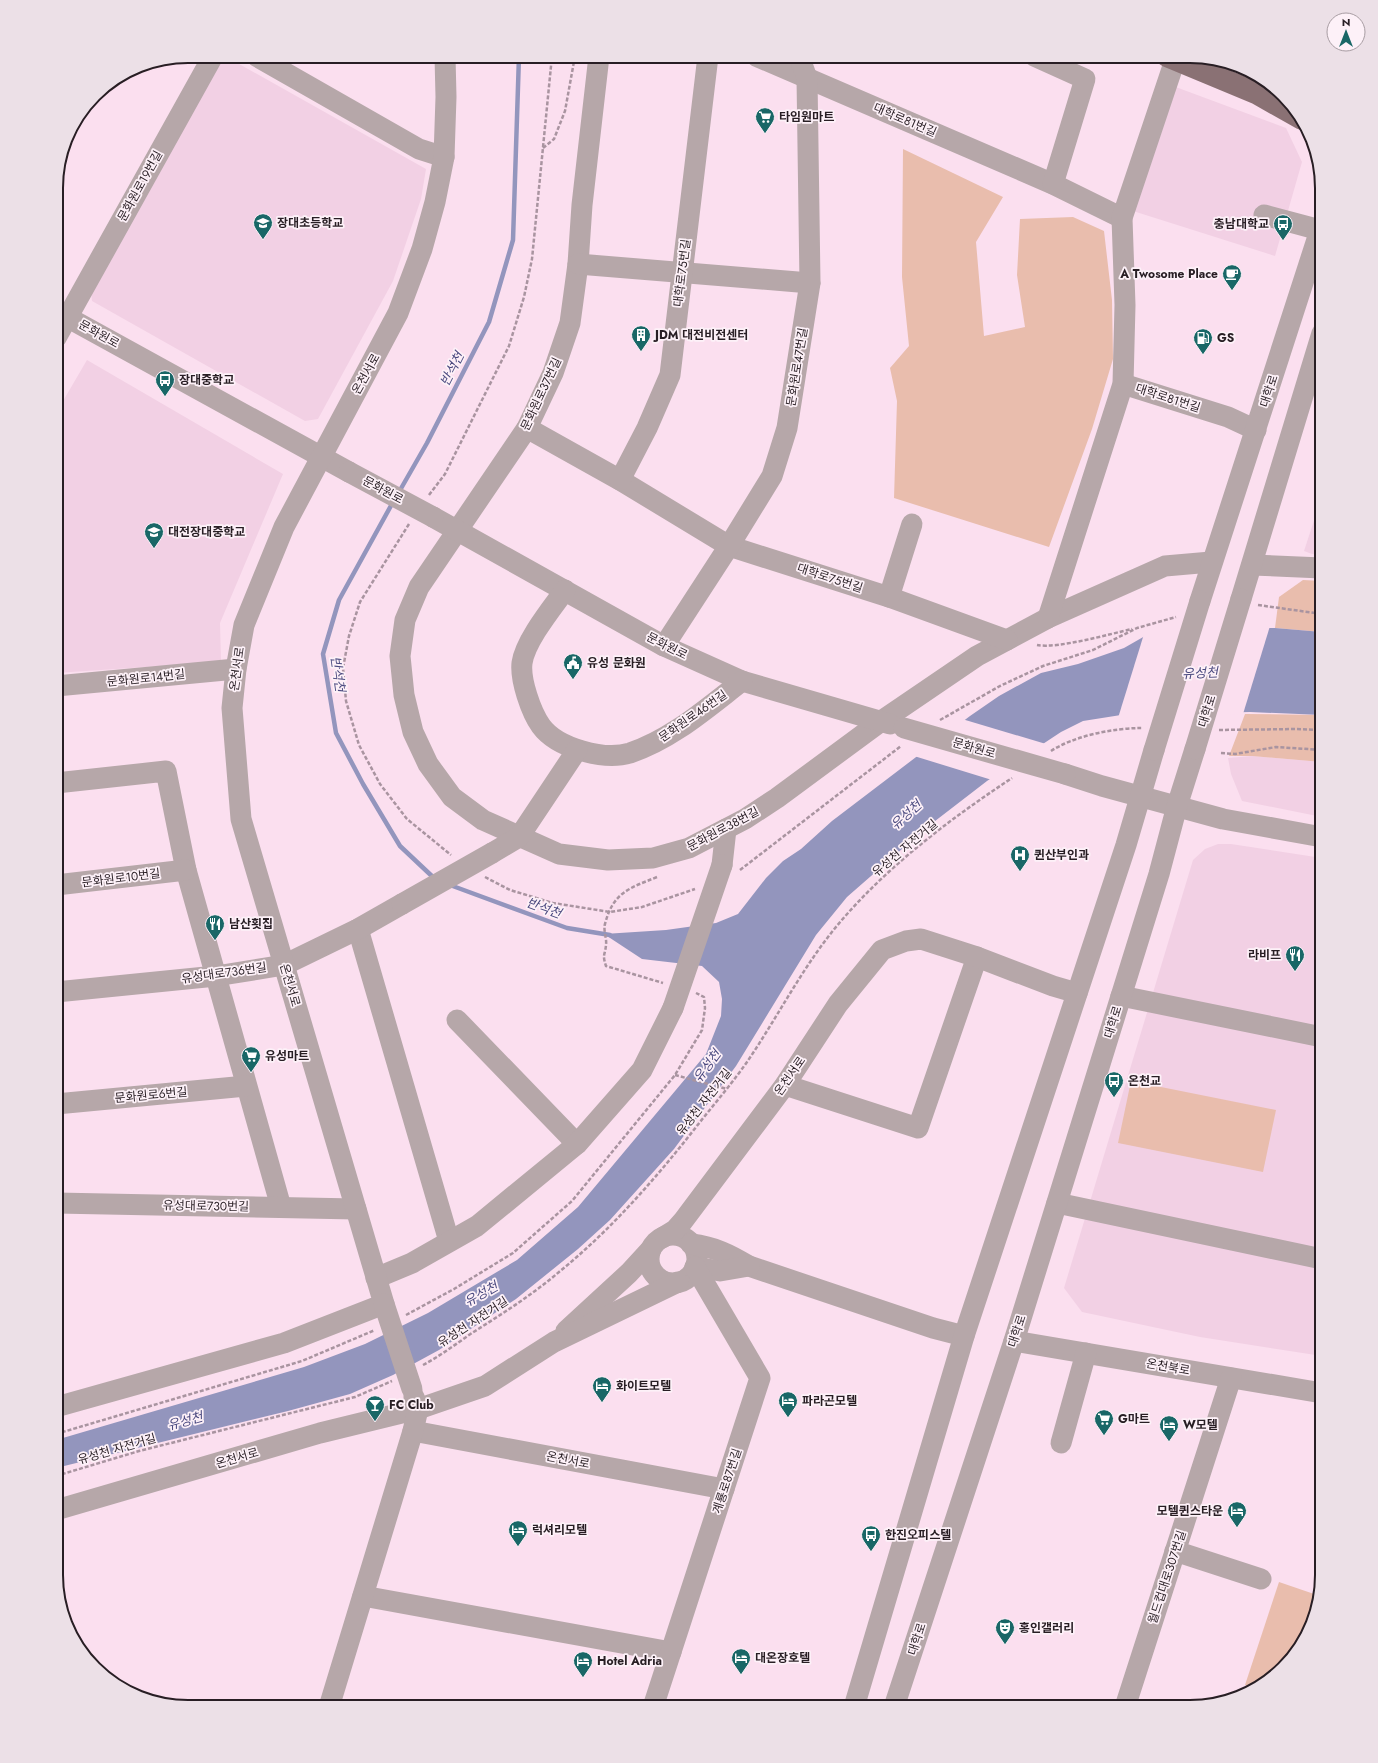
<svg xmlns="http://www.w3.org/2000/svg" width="1378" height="1763" font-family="Jost,'Noto Sans KR',sans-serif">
<rect width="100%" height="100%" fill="#fbdfef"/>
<g fill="#f2d0e4">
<polygon points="220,56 225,56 426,169 421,199 393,281 318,419 305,421 92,301 91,292"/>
<polygon points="1173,86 1286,128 1302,162 1275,256 1133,211"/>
<polygon points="87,360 283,474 220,623 221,662 56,673 56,413"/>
<polygon points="1322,496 1322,555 1312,554 1304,551"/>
<polygon points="1252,756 1322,762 1322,817 1242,801 1231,774 1228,758"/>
<polygon points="1218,844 1231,844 1322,858 1322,1356 1200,1337 1082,1312 1064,1288 1193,860 1205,849"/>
</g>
<g fill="#e9bdad">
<polygon points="903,149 1003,197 976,242 984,336 1025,327 1017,275 1020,219 1073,217 1104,231 1112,300 1113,359 1092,429 1049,547 894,498 897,401 890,368 909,346 902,277"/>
<polygon points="1303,580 1322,581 1322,632 1275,628 1279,597"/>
<polygon points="1245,714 1322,715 1322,762 1252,756 1229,756"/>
<polygon points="1131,1081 1276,1110 1263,1172 1118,1143"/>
<polygon points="1279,1582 1317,1595 1304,1641 1263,1685 1255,1689 1245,1685"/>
</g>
<polygon fill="#9395bd" points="1159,628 1275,628 1322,632 1322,715 1250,712 1121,715 1083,721 1061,732 987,781 926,828 847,897 816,935 736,1066 674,1149 610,1220 578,1249 516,1299 439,1350 393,1375 350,1394 288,1411 56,1468 56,1440 304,1367 365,1344 428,1313 517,1260 578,1207 706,1054 721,1016 722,999 719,982 702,966 642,959 604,934 666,930 716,923 738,914 766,878 783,861 801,849 832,821 970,716 999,696 1041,673 1078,664 1124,648"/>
<g fill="#fbdfef">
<polygon points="1158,626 1270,626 1243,714 1118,718 1144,634"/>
<polygon points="962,719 1046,744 992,780 914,756"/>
</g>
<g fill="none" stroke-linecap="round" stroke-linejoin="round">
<g stroke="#9395bd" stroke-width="4.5">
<polyline points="399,492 427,443 489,322 513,240 519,56"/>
<polyline points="393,502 339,600 323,654 336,733 363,784 400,846 435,879"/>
<polyline points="450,885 567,928 610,935"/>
</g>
<g stroke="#a994a0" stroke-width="2.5" stroke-dasharray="4 2" stroke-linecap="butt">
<polyline points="543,148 554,139 565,111 575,56"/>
<polyline points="429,495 445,474 509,346 524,297 532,259 552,56"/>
<polyline points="409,524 360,602 349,636 343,668 346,701 359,745 380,784 407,819 451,855"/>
<polyline points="1258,605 1322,614"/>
<path d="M1037,645c20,4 73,-11 95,-16"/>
<polyline points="940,720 1000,686 1043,666 1093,650 1137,628 1176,617"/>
<polyline points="1219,730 1297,729 1322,730"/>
<path d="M1051,751c23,-15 62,-23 91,-23"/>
<polyline points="1221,753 1235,754 1276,747 1322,750"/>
<polyline points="740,870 901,746"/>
<polyline points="485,877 510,890 553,903 610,912 642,907 695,889"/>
<path d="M657,877c-27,11 -44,15 -52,47 -2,6 2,14 1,21 -1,11 -4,9 0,21l57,17"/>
<polyline points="675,1075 727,1089"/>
<polyline points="406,1315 454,1289 513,1253 572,1201 675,1075 702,1030 705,1008 704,997 696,993"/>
<path d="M423,1365c17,-9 33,-21 49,-32 30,-19 60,-38 87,-61 53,-43 99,-96 141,-150 16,-20 33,-40 47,-60 32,-47 57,-98 94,-141 48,-56 109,-102 171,-143"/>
<polyline points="56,1434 302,1361 375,1330"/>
<polyline points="56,1476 139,1451 355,1397 392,1381"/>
</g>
<g stroke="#b6a7a9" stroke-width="21">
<polyline points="256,56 419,149 444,157"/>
<polyline points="599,56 582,205 578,264 570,323 553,373 527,428 419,587 405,620 400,656 404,695 413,732 428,764 452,797 483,820 559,854 608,860 653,858 689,848 745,819 777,798 880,722 977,656 1048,618 1165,566 1211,562"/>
<polyline points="756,56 1053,184 1122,218"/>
<polyline points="1034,56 1085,79 1053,184"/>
<polyline points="1264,215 1320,230"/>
<polyline points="578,264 810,283"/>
<polyline points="56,311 349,472"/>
<polyline points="56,338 213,56"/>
<polyline points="1123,384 1228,417 1256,430"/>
<polyline points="527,428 620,480 729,546 889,597 1007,640"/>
<polyline points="620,480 647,428 670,375 708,56"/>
<polyline points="433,517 664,646 742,681 890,724"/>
<polyline points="1252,565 1322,568"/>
<path d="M565,590c-13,18 -40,51 -43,73 -2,17 9,49 19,63 16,22 63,35 89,27 42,-14 77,-45 112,-72"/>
<polyline points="889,597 912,524"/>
<polyline points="1241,599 1322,333"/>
<polyline points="1200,601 1322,224"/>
<polyline points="1048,618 1123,384 1125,305 1122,218 1175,60"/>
<polyline points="664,646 729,546 772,476 787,428 810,283 807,78 799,56"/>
<polyline points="56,686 236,669"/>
<polyline points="1065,774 1102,786 1223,819 1322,837"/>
<polyline points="56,783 166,771 186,870 281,1207"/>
<polyline points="492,853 519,837 577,750"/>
<polyline points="722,865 726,829"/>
<polyline points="56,885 186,870"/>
<polyline points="358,929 449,1241"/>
<polyline points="56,992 216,976 284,965 358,929 402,904"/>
<polyline points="1121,996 1322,1037"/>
<polyline points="457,1020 577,1144"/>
<polyline points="785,1085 918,1128 977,957"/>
<polyline points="56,1104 246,1086"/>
<polyline points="56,1203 356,1209"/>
<polyline points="1057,1203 1322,1259"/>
<circle cx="673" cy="1259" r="24"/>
<polyline points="662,1238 675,1230 683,1221 785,1085 838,1004 882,950 906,941 921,939 977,957 1053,986 1077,993"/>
<path d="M691,1244c24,3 38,10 58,22l184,62 31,8"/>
<polyline points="695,1267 720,1271 749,1266"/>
<polyline points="376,1278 412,1263 477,1226 577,1144 642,1070 673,1008"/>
<polyline points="566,1331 629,1273 651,1249"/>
<polyline points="1014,1341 1322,1393"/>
<polyline points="56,1407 284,1343 384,1304 241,819 232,708 236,669 244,625 284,527 398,313 422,249 435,202 444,157 446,97 445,56"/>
<polyline points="413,1431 724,1489"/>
<polyline points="1061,1443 1086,1353"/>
<polyline points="56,1510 320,1433 418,1409 485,1386 554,1342 678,1282"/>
<polyline points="1175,1551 1261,1579"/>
<polyline points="363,1596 671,1652"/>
<polyline points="329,1707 413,1431 418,1409 414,1397"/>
<polyline points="653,1707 760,1378 695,1267"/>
<polyline points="854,1707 964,1336 1126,845 1154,750"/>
<polyline points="894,1707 1014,1341 1159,874 1177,806 1195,749"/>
<polyline points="1125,1707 1231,1378"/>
</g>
<polyline stroke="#8a7174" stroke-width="22" points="1167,56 1256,93 1302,119"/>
<g stroke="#b6a7a9" stroke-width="21">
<polyline points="349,472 433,517"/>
<polyline points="904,728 1065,774"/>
<polyline points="1195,749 1241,599"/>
<polyline points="1154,750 1200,601"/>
<polyline points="402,904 492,853"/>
<polyline points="673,1008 722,865"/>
<polyline points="384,1304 412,1389"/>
</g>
</g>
<defs>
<g id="supermarket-pin" transform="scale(1)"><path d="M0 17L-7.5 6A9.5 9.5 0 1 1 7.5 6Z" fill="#196767" stroke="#fdf1f8"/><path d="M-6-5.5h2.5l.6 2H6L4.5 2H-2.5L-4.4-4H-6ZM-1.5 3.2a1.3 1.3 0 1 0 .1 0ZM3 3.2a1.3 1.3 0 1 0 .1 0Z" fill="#fff"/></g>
<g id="school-pin" transform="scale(1)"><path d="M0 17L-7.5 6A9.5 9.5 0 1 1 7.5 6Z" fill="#196767" stroke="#fdf1f8"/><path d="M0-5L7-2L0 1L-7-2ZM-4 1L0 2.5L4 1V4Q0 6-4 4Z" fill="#fff"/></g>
<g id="bus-pin" transform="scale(1)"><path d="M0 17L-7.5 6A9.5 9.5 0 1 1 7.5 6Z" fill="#196767" stroke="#fdf1f8"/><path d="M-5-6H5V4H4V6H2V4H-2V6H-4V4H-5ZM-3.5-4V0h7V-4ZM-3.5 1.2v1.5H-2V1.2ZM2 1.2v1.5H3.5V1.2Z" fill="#fff"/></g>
<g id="cafe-pin" transform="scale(1)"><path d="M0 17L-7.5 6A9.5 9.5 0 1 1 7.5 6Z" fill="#196767" stroke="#fdf1f8"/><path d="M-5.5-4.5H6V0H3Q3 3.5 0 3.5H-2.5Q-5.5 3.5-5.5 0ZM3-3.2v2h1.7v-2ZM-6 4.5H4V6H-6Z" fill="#fff"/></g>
<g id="building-pin" transform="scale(1)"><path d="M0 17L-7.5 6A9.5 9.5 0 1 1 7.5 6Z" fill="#196767" stroke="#fdf1f8"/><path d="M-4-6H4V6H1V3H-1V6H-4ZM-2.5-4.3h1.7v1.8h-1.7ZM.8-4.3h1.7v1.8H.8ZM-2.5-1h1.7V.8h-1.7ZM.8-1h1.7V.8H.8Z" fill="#fff"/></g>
<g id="fuel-pin" transform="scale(1)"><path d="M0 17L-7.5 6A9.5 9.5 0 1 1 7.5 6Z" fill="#196767" stroke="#fdf1f8"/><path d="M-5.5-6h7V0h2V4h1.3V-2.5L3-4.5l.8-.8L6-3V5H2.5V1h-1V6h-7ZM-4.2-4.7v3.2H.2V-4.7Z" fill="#fff"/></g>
<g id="civic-pin" transform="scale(1)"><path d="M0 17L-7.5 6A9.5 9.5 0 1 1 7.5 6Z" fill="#196767" stroke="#fdf1f8"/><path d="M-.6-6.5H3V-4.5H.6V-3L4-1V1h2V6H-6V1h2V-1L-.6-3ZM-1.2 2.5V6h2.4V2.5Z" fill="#fff"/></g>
<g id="hospital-pin" transform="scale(1)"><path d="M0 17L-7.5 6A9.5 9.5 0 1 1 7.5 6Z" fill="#196767" stroke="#fdf1f8"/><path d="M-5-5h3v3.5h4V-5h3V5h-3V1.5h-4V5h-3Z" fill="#fff"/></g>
<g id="restaurant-pin" transform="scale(1)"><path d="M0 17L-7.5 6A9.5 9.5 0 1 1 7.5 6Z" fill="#196767" stroke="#fdf1f8"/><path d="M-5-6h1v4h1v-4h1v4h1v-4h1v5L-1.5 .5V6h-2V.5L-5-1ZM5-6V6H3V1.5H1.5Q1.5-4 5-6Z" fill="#fff"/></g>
<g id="hotel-pin" transform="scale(1)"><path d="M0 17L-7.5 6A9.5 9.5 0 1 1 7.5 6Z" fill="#196767" stroke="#fdf1f8"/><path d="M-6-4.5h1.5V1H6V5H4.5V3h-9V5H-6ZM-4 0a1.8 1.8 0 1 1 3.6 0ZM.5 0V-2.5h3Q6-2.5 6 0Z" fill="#fff"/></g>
<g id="bar-pin" transform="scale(1)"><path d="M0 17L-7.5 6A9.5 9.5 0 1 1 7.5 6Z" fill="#196767" stroke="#fdf1f8"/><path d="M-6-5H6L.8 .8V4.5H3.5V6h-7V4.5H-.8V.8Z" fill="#fff"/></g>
<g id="theatre-pin" transform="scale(1)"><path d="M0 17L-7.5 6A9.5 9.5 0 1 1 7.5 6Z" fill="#196767" stroke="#fdf1f8"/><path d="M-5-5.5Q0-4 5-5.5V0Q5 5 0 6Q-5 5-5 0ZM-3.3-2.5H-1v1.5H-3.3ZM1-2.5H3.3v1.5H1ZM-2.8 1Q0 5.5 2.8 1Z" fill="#fff"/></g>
</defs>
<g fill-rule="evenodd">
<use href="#supermarket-pin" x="765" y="117"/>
<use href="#school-pin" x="263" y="223"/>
<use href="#bus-pin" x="1283" y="224"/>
<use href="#cafe-pin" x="1232" y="274"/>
<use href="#building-pin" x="641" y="335"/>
<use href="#fuel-pin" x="1203" y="338"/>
<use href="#bus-pin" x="165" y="380"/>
<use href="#school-pin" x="154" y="532"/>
<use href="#civic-pin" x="573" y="663"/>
<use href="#hospital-pin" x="1020" y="855"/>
<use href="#restaurant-pin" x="215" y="924"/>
<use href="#restaurant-pin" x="1295" y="955"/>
<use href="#supermarket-pin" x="251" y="1056"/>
<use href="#bus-pin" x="1114" y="1081"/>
<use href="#hotel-pin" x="602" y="1386"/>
<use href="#hotel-pin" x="788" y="1401"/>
<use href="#bar-pin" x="375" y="1405"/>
<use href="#supermarket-pin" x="1104" y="1419"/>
<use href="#hotel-pin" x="1169" y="1425"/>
<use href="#hotel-pin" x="1237" y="1511"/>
<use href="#hotel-pin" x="518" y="1530"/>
<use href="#bus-pin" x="871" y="1535"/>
<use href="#theatre-pin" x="1005" y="1628"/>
<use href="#hotel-pin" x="741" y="1658"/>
<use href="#hotel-pin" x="583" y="1661"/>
</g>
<g text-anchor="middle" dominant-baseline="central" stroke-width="3.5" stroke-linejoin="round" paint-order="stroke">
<g font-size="12" font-weight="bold" fill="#281e24" stroke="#fdf1f8" text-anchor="start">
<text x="779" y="117">타임원마트</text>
<text x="277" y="223">장대초등학교</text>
<text x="1269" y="224" text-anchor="end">충남대학교</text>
<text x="1218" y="274" text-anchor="end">A Twosome Place</text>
<text x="655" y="335">JDM 대전비전센터</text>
<text x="1217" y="338">GS</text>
<text x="179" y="380">장대중학교</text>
<text x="168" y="532">대전장대중학교</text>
<text x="587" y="663">유성 문화원</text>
<text x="1034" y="855">퀸산부인과</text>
<text x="229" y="924">남산횟집</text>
<text x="1281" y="955" text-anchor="end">라비프</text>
<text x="265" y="1056">유성마트</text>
<text x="1128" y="1081">온천교</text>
<text x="616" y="1386">화이트모텔</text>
<text x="802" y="1401">파라곤모텔</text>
<text x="389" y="1405">FC Club</text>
<text x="1118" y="1419">G마트</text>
<text x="1183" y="1425">W모텔</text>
<text x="1223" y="1511" text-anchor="end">모텔퀸스타운</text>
<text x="532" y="1530">럭셔리모텔</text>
<text x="885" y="1535">한진오피스텔</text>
<text x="1019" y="1628">홍인갤러리</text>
<text x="755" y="1658">대온장호텔</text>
<text x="597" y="1661">Hotel Adria</text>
</g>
<g font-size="12" fill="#281e24" stroke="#fdf1f8">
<text transform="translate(905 120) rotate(23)">대학로81번길</text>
<text transform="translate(140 186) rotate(-61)">문화원로19번길</text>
<text transform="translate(682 273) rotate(-83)">대학로75번길</text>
<text transform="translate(99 334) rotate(29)">문화원로</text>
<text transform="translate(797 367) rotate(-81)">문화원로47번길</text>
<text transform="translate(366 374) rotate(-61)">온천서로</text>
<text transform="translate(1269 391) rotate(-72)">대학로</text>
<text transform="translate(541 394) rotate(-65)">문화원로37번길</text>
<text transform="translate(1168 398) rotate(18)">대학로81번길</text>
<text transform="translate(383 490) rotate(28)">문화원로</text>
<text transform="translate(830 578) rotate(18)">대학로75번길</text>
<text transform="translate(667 646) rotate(27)">문화원로</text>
<text transform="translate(237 669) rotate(-82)">온천서로</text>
<text transform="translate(146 678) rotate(-6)">문화원로14번길</text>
<text transform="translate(1207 711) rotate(-73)">대학로</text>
<text transform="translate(693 716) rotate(-35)">문화원로46번길</text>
<text transform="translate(974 748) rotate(16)">문화원로</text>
<text transform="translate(723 829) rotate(-28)">문화원로38번길</text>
<text transform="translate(905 848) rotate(-40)">유성천 자전거길</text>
<text transform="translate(121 878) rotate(-7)">문화원로10번길</text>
<text transform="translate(224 973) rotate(-8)">유성대로736번길</text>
<text transform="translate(290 985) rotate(74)">온천서로</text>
<text transform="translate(1113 1022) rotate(-73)">대학로</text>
<text transform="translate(790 1076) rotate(-55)">온천서로</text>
<text transform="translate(151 1095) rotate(-5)">문화원로6번길</text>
<text transform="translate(704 1102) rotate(-52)">유성천 자전거길</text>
<text transform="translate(206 1206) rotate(1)">유성대로730번길</text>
<text transform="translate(473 1322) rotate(-33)">유성천 자전거길</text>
<text transform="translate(1017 1331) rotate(-72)">대학로</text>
<text transform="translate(1168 1367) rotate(10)">온천북로</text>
<text transform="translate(117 1449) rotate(-16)">유성천 자전거길</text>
<text transform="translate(237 1458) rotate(-16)">온천서로</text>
<text transform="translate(568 1460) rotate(11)">온천서로</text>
<text transform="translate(727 1481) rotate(-72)">계룡로87번길</text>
<text transform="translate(1167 1577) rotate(-72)">월드컵대로307번길</text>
<text transform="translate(917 1639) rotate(-72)">대학로</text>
</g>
<g font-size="13" font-style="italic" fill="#4a497f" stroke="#fdf1f8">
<text transform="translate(452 369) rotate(-63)">반석천</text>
<text transform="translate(1200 673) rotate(-3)">유성천</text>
<text transform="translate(338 674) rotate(82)">반석천</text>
<text transform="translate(906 815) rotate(-42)">유성천</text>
<text transform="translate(544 908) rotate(20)">반석천</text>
<text transform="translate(707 1066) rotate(-54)">유성천</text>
<text transform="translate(481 1294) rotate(-29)">유성천</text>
<text transform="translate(185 1421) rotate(-15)">유성천</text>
</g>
</g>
<path d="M0 0H1378V1763H0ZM188 63H1190A125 125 0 0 1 1315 188V1575A125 125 0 0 1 1190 1700H188A125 125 0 0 1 63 1575V188A125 125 0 0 1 188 63Z" fill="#ece0e7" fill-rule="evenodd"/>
<path fill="none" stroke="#281e24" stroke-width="2" d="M188 63H1190A125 125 0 0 1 1315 188V1575A125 125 0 0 1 1190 1700H188A125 125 0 0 1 63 1575V188A125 125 0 0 1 188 63Z"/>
<g transform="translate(1346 32)"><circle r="19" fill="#fdf1f8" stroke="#a89da3"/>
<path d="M0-3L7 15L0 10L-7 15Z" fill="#196767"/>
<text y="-6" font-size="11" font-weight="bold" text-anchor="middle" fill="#281e24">N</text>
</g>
</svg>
